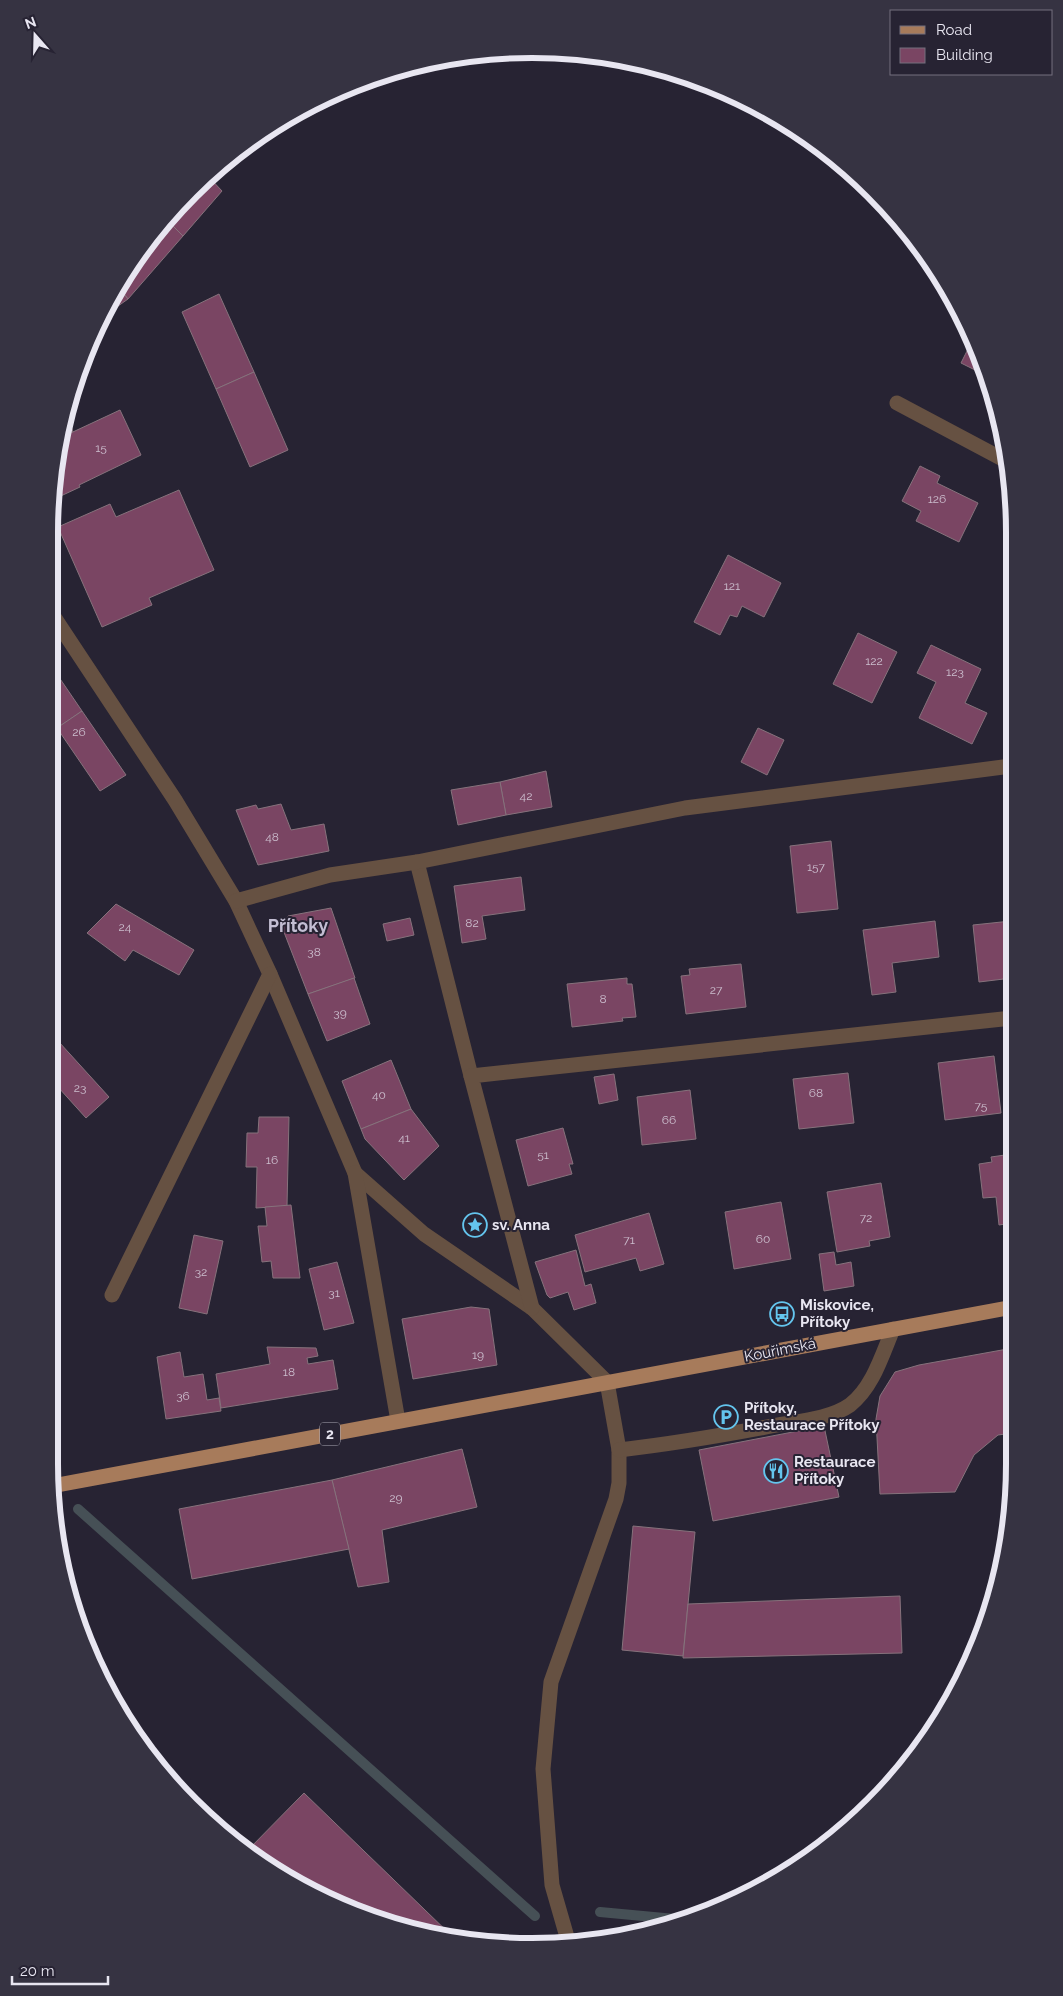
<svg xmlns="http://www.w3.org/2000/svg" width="1063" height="1996" font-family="Raleway,sans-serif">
<rect width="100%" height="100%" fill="#272333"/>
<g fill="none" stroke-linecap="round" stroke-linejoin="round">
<g stroke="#465056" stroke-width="10">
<polyline points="78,1509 535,1916"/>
<polyline points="600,1912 675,1919"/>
</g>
</g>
<g fill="#7a4563" stroke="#86727c">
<polygon points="207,175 222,191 183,236 166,219"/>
<polygon points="166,219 183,236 128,299 118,287 149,237"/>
<polygon points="118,287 128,299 97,321 99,318"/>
<polygon points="219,294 254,372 216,389 182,312"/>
<polygon points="973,339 978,347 985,375 961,363"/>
<polygon points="254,372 288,450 250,467 216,389"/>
<polygon points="65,410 73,432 60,438"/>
<polygon points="120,410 141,455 79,485 80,487 50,501 60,438"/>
<polygon points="920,466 940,476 937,483 978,503 959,542 916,521 921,511 902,501"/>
<polygon points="179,490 214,570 149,598 152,605 102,627 58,527 110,504 116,517"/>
<polygon points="728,555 781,583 764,617 742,606 737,617 730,615 720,635 694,622"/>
<polygon points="858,633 897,652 872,703 833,684"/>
<polygon points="931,645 981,669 965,703 987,713 972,744 919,718 936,682 917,673"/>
<polygon points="50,664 82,711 57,728 50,716"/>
<polygon points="82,711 126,775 100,791 57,728"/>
<polygon points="758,728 784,740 767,775 741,762"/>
<polygon points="546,771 552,807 506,815 500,782"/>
<polygon points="500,782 506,815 458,825 451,790"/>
<polygon points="281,804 291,830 324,824 329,851 258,865 236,810 256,805 258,809"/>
<polygon points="831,841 838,909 797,913 790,846"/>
<polygon points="521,877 525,910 482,916 486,939 462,943 454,886"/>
<polygon points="116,904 194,950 179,975 133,950 125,961 87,933"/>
<polygon points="331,908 355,978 308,994 282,927 288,916"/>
<polygon points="410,918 414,935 387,941 383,924"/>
<polygon points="935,921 939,957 892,963 896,992 872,995 863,930"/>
<polygon points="1011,921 1012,978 979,982 973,925"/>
<polygon points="741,964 746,1007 686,1014 681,976 690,975 689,969"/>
<polygon points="354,978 370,1024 327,1041 308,994"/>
<polygon points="627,978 627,984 632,984 636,1017 622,1018 623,1021 572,1027 567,984"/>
<polygon points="49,1031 109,1097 86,1118 49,1077"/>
<polygon points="994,1056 1001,1113 945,1120 938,1063"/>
<polygon points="391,1060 411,1109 361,1129 342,1081"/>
<polygon points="848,1073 854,1123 799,1129 793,1079"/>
<polygon points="614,1074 618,1100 599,1104 594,1077"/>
<polygon points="690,1090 696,1139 642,1145 637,1097"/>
<polygon points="411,1109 439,1146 404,1180 365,1139 361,1129"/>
<polygon points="259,1117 289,1117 287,1206 256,1208 257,1167 246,1167 247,1133 258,1133"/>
<polygon points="563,1128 573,1164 569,1164 572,1174 528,1186 516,1140"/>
<polygon points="1012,1154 1012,1223 999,1225 996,1197 983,1198 979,1164 992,1162 991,1157"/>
<polygon points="881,1183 890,1237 869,1241 870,1246 837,1252 827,1192"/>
<polygon points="781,1202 791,1259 734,1269 725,1212"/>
<polygon points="291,1205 300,1278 273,1278 271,1261 262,1262 258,1226 267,1226 265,1207"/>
<polygon points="649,1213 664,1264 640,1271 636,1258 585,1272 575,1235"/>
<polygon points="194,1235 223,1241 207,1314 179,1308"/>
<polygon points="576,1250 585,1286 591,1284 596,1303 574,1310 568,1292 550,1298 547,1295 535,1262"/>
<polygon points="834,1252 836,1265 851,1262 854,1286 824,1291 819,1254"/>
<polygon points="337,1262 354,1323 324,1330 309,1269"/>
<polygon points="49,1289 59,1294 49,1317"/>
<polygon points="471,1307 489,1309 497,1365 413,1379 402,1319"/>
<polygon points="267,1347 316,1348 318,1356 307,1358 308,1364 333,1360 338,1389 221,1408 216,1374 270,1364"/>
<polygon points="1013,1348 1013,1433 998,1435 974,1455 955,1492 880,1494 876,1419 880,1396 895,1372 919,1365"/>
<polygon points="180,1352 184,1377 203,1374 207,1400 219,1398 221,1411 166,1419 157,1357"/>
<polygon points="824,1426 839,1497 713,1521 699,1450"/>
<polygon points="462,1449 477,1507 382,1530 389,1582 358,1587 332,1480"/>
<polygon points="332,1480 349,1549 192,1579 179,1509"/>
<polygon points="633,1526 695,1532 683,1656 622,1650"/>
<polygon points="900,1596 902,1653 683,1658 688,1604"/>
<polygon points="304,1793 455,1939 407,1931 264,1866 247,1851"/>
</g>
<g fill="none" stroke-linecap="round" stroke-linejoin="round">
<g stroke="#665142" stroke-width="15">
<polyline points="897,403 1008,462"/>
<polyline points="50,611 175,800 236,901 270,974 355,1173 424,1234 532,1308 607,1382 619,1450 619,1483 616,1499 551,1682 543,1769 552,1885 569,1944"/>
<polyline points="417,862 471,1076"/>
<polyline points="236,901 330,875 417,862 685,808 1011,766"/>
<polyline points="355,1173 398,1421"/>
<polyline points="112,1295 270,974"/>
<polyline points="532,1308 471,1076 1012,1018"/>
<path d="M619,1450c53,-6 106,-15 158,-25 23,-4 53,-6 73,-20 23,-18 32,-50 43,-76"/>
</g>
<polyline stroke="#a77b5b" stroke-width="15" points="52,1486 1013,1307"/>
</g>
<defs>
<g id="sight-ring" transform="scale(1.25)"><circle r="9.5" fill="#272333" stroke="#64c5ee" stroke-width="1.5"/><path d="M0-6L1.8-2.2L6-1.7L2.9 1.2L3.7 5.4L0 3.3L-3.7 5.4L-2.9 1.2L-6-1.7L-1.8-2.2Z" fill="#64c5ee"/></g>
<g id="bus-ring" transform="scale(1.25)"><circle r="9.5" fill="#272333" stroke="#64c5ee" stroke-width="1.5"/><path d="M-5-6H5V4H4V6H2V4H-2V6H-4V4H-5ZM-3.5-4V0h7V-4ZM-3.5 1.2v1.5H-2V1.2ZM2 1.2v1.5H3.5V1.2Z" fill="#64c5ee"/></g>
<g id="parking-ring" transform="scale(1.25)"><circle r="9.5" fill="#272333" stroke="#64c5ee" stroke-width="1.5"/><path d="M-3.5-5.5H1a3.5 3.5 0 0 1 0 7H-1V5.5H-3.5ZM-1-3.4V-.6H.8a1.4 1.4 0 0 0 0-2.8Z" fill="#64c5ee"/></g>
<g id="restaurant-ring" transform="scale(1.25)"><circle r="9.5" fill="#272333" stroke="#64c5ee" stroke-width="1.5"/><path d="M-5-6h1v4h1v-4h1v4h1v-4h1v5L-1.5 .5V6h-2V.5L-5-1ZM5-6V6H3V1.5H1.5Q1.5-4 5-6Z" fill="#64c5ee"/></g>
</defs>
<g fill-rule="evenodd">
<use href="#sight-ring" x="475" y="1225"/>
<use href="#bus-ring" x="782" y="1314"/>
<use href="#parking-ring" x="726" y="1417"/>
<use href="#restaurant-ring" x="776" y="1471"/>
</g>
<g text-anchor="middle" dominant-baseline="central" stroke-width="4" stroke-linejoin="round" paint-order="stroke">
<g font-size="12" fill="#ccbece">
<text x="101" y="448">15</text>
<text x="937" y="499">126</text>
<text x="732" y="586">121</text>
<text x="874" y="661">122</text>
<text x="955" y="672">123</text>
<text x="79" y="732">26</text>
<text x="526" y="796">42</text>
<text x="272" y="837">48</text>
<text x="816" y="867">157</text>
<text x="472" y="923">82</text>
<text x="125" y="927">24</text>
<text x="314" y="952">38</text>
<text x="716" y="990">27</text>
<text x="603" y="999">8</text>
<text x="340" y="1013">39</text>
<text x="80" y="1088">23</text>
<text x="816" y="1093">68</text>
<text x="379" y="1095">40</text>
<text x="981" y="1106">75</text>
<text x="669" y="1120">66</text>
<text x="404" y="1138">41</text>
<text x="543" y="1155">51</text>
<text x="272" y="1160">16</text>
<text x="866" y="1218">72</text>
<text x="763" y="1239">60</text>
<text x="629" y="1240">71</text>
<text x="201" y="1272">32</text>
<text x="334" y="1293">31</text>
<text x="478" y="1355">19</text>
<text x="289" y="1372">18</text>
<text x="183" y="1396">36</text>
<text x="396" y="1498">29</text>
</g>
<rect fill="#272333" stroke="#aeacb8" stroke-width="1" x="320" y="1422.5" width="20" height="23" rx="4"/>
<g font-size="14" font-weight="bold" fill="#e8e6f1">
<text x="330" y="1434">2</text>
</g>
<g font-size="15" font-weight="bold" fill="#e8e6f1" stroke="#272333" text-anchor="start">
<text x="492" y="1225">sv. Anna</text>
<text x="800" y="1305">Miskovice,<tspan x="800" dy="17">Přítoky</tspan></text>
<text x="744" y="1408">Přítoky,<tspan x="744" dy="17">Restaurace Přítoky</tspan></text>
<text x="794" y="1462">Restaurace<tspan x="794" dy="17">Přítoky</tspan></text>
</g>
<g font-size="15" fill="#e8e6f1" stroke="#272333">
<text transform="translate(780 1350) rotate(-11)">Kouřimská</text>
</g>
<g font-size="18" font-weight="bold" fill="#c3bed3" stroke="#272333">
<text x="298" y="925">Přítoky</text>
</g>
</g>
<path d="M0 0H1063V1996H0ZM532 58H532A474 474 0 0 1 1006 532V1464A474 474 0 0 1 532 1938H532A474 474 0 0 1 58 1464V532A474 474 0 0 1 532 58Z" fill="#363342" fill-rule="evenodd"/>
<path fill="none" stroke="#e8e6f1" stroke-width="6" d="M532 58H532A474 474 0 0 1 1006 532V1464A474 474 0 0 1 532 1938H532A474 474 0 0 1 58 1464V532A474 474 0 0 1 532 58Z"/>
<rect x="890" y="10" width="162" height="65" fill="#272333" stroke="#74717f"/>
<rect x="900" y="26" width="25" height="8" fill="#a77b5b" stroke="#74717f"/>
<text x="936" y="35" font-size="15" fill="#e8e6f1">Road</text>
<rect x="900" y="48" width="25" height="15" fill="#7a4563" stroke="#74717f"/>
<text x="936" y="60" font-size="15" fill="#e8e6f1">Building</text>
<g transform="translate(35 35) rotate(340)" stroke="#272333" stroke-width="4" paint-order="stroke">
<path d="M0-4L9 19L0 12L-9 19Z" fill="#e8e6f1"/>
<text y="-8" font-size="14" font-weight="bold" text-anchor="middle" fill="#e8e6f1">N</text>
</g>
<path d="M12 1976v8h96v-8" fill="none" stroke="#e8e6f1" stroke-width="2.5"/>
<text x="20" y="1976" font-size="15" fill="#e8e6f1" stroke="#272333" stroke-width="4" paint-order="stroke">20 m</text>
</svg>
